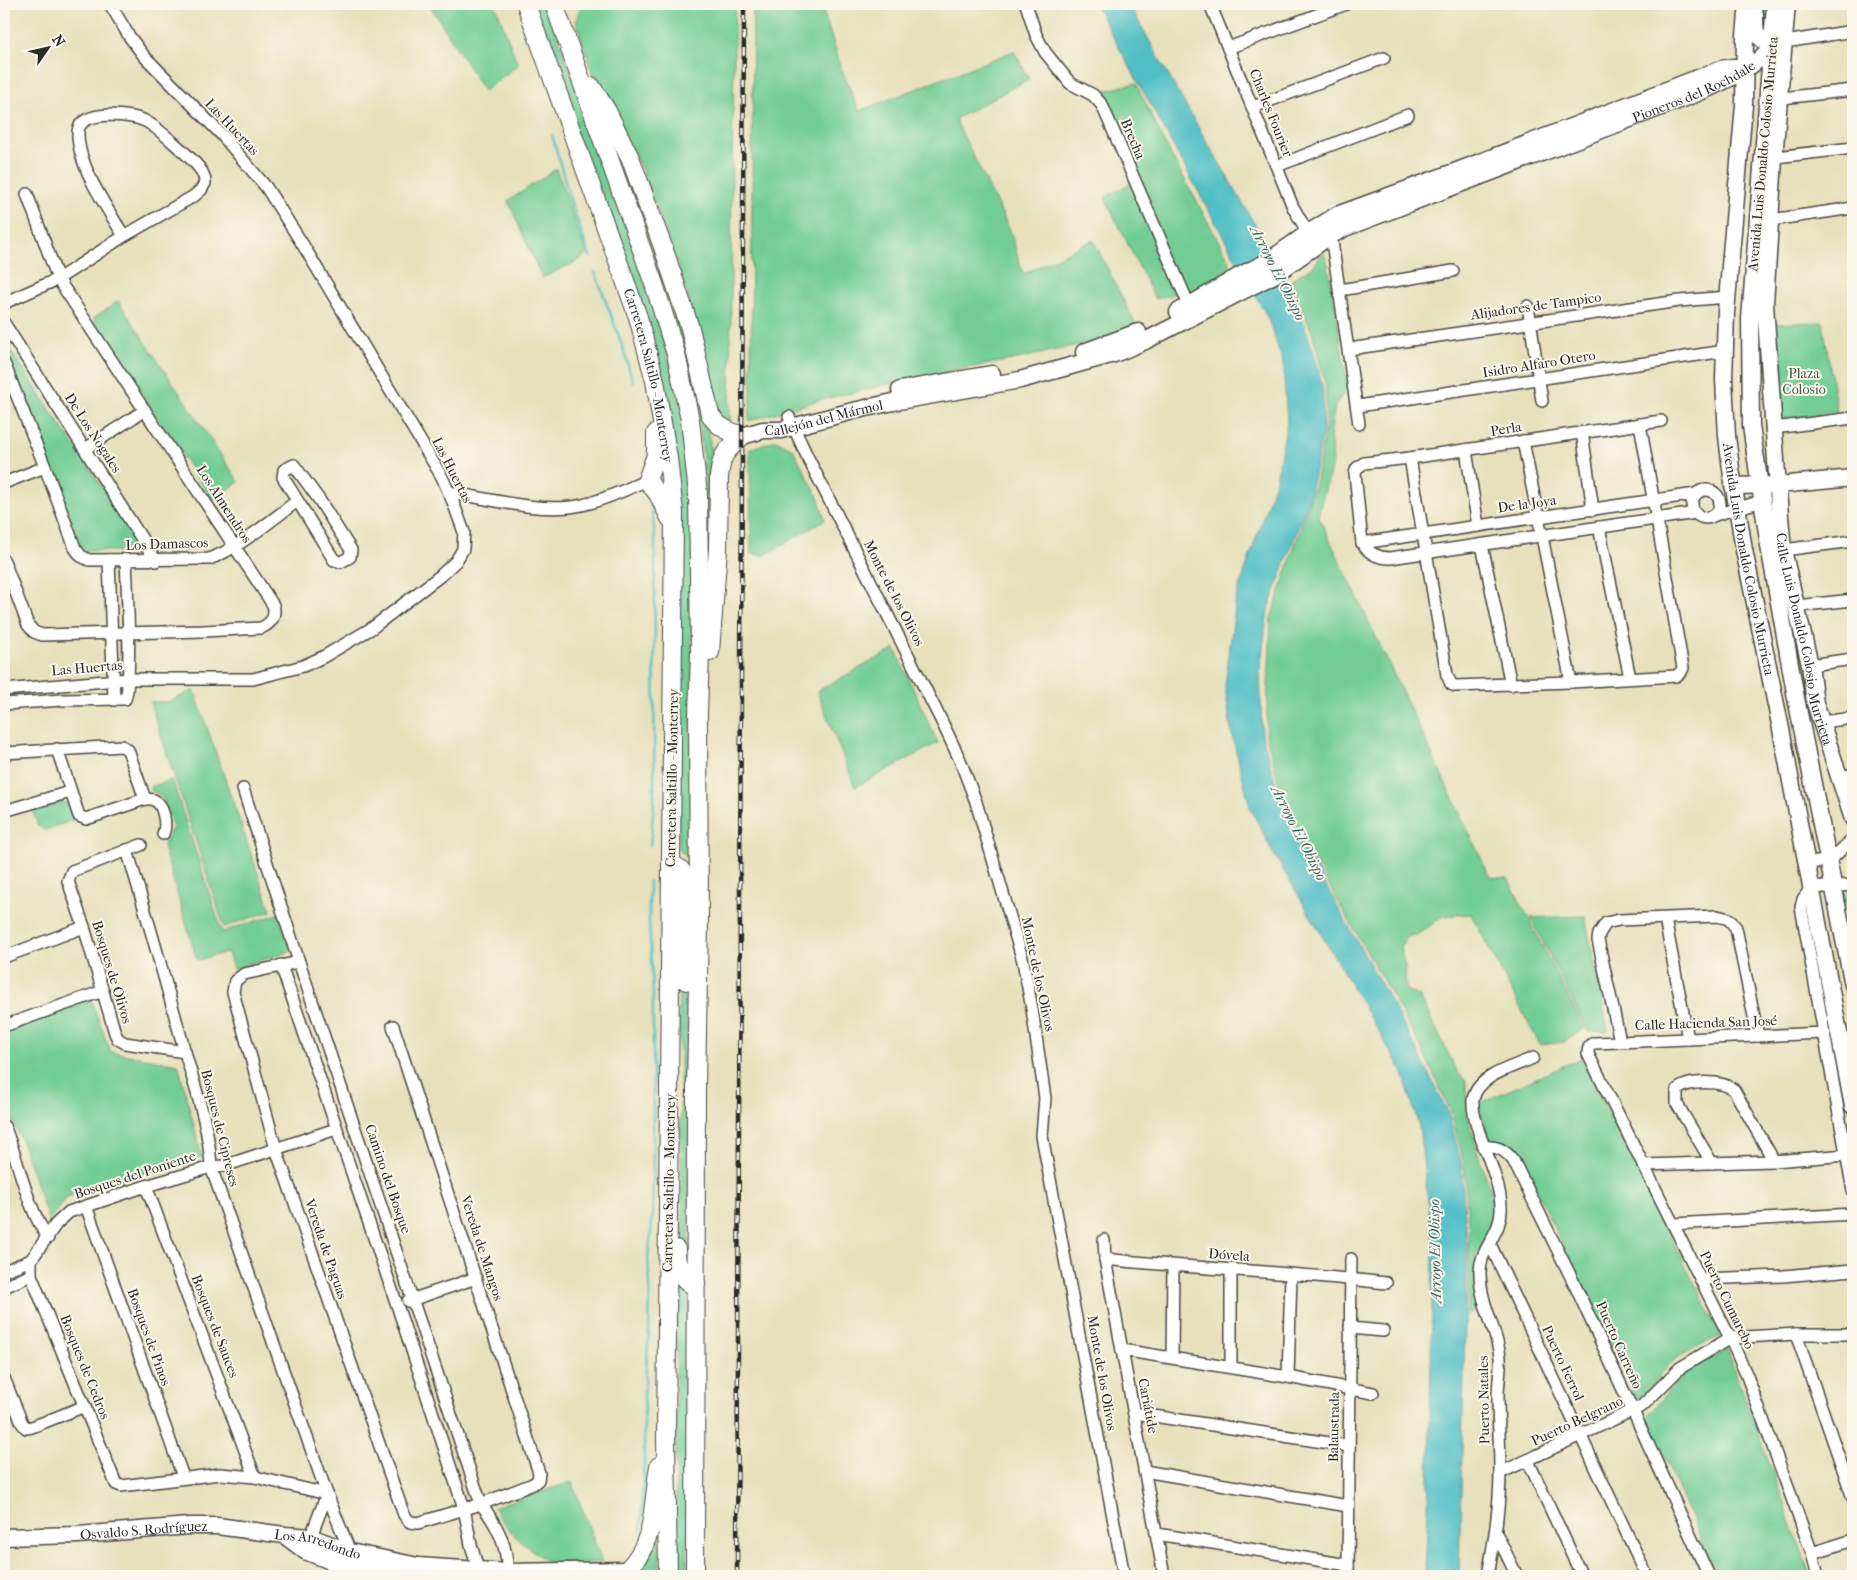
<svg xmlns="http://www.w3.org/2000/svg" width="1857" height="1580" font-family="'IM FELL French Canon',serif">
<rect width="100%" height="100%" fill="#fbf7ec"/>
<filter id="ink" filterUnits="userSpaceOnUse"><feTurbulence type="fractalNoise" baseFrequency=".02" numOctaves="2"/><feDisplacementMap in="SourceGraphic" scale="10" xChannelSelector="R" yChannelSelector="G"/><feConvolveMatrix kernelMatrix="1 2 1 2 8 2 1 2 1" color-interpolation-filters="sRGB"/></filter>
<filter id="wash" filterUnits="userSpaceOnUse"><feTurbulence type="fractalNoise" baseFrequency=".0096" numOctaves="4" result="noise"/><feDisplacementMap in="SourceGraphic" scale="20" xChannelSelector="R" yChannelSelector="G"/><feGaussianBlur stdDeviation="1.12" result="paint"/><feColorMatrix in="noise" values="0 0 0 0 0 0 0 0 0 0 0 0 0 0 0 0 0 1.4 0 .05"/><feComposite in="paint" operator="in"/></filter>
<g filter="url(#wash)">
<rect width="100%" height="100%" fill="#e7e0bb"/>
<g fill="#72cd94" stroke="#4e7c60">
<polygon points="429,4 495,4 518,65 484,91"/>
<polygon points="532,4 546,4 647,281 682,408 693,523 690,870 686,857 679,850 672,429 666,396"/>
<polygon points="583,4 735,4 732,165 730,422 716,413 700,338 680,271 642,169 593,75 576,21 578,13"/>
<polygon points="753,4 821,4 842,70 859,111 1014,51 1029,79 955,119 1010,230 1023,274 1093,240 1136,325 1089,342 1027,357 914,378 816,401 749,421 751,392"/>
<polygon points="1136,83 1165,144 1229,260 1230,265 1227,270 1193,296 1189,290 1155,299 1105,198 1139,178 1104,96 1108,90"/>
<path d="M604,118l10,15 69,193 27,115 2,38 -2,104 -3,23c-1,-50 1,-101 -4,-151 -13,-117 -59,-227 -99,-337z"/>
<polygon points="556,169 587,254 576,262 542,278 508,201"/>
<polygon points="1323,251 1328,264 1348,388 1335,405 1330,436 1333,461 1318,515 1490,877 1508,878 1584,1029 1564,1042 1540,1045 1471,914 1443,916 1418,934 1407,937 1400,947 1405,966 1406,990 1420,997 1457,1071 1466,1082 1467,1114 1480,1160 1493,1196 1494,1222 1475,1258 1474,1286 1477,1308 1468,1314 1469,1233 1464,1163 1451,1112 1420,1045 1302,838 1282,795 1266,735 1271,618 1315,484 1326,426 1326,386 1313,335 1291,280 1314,266"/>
<polygon points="118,301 239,482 212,500 93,319"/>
<polygon points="1823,322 1837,413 1779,419 1772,324"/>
<polygon points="4,341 146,552 83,550 4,347"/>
<polygon points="776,440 793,449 819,499 825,520 763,556 751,553 750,449"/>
<polygon points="895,649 938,743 855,787 817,691"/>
<polygon points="194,690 271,911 224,927 150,702 169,702"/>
<polygon points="172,780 222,932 278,914 291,951 233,969 228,952 197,960 163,846 173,827 162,796 152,791 150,787"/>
<polygon points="63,802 68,803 73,820 45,830 38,825 33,812"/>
<polygon points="677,874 683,881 684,992 690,1061 689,1262 687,1263 685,1263 683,1257"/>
<polygon points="1853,889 1853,951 1842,892"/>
<polygon points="1585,916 1608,1031 1588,1032 1531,918"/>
<polygon points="91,1000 111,1052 178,1064 202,1157 66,1197 49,1222 21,1139 4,1100 4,1033"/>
<path d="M1581,1058l140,278c-18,8 -35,14 -50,27 -10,9 -24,32 -35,37l-117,-246c-9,-11 -18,-13 -30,-15l-11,-35z"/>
<polygon points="677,1280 689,1290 687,1576 675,1576"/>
<polygon points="1727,1350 1811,1576 1718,1576 1646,1417 1687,1371"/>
<path d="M572,1482l30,80 -49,4c-27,-20 -42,-29 -60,-59z"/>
<polygon points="658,1488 660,1576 634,1576 634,1570"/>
</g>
<polygon fill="#51bfc6" stroke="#3e7578" points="1095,4 1129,4 1175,87 1274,257 1298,306 1316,359 1323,391 1323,432 1309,498 1268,610 1260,670 1262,735 1279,797 1297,834 1405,1027 1448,1112 1461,1161 1467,1245 1459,1576 1425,1576 1429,1481 1433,1243 1419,1126 1403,1073 1271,849 1250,807 1232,735 1225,686 1236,598 1276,479 1287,422 1283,362 1267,316"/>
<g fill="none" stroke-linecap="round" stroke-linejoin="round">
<g stroke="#51bfc6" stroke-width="2.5">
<polyline points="552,135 569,196 590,257"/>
<polyline points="595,272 622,345 633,382"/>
<polyline points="650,846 654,802 655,539 651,498"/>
<polyline points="641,1531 644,1464 644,1396 649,1332 650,1284 648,1258 652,1225 653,1182 653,995 649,920 649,881"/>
</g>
<polyline stroke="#51bfc6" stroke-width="10" points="1765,4 1765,13"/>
</g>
</g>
<g filter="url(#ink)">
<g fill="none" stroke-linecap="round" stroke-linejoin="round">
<g stroke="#474641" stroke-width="14">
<g id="street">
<polyline points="1026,4 1036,35 1045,52 1070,83 1093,95 1102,105 1189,305"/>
<polyline points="1210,4 1293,207 1308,233"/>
<polyline points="1779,43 1853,31"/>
<polyline points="1228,48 1346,4"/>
<polyline points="1773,99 1853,90"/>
<polyline points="1253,107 1384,58"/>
<polyline points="1767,158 1853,148"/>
<polyline points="1277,166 1408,115"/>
<polyline points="1764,221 1853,208"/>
<polyline points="1331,235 1359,424"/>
<polyline points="1340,290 1453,271"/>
<path d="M4,303l54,-24 66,-43 70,-40 7,-6 4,-7c0,-5 -2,-10 -5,-14 -7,-10 -44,-43 -55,-48 -14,-7 -66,-12 -67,11 -1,33 29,76 46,104"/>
<polyline points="1528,306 1542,401"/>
<polyline points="4,323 156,561"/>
<polyline points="1349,349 1679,301 1728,297"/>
<path d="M4,363l41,104 30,81 6,8 8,4 120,-1c27,-9 64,-40 88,-58"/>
<polyline points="1358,406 1725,351"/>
<polyline points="789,417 807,456 943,724 960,760 976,802 1023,961 1032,1009 1045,1098 1042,1136 1124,1576"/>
<path d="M1661,421l-251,37 -46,5 -7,5 -2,5 7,70c7,11 16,15 28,15l306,-45"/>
<polyline points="1774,428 1853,418"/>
<polyline points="1582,432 1593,510"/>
<polyline points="1523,441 1571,682"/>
<polyline points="85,449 145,410"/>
<polyline points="1466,450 1478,526"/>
<polyline points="1410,458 1447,675 1451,684 1455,686 1571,682 1676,676 1681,672 1683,668 1640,424"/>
<polygon points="294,465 320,501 351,550 350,557 341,562 334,560 283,477 284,470"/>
<polyline points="4,483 45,467"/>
<circle cx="1706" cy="504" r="14"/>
<path d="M449,492c39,7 95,22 133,13 22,-5 44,-15 65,-25"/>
<polyline points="1715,515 1762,501"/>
<polyline points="1599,527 1630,678"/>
<polyline points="1362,543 1696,494"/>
<polyline points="1482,545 1511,685"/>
<polyline points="1783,550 1853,541"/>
<polyline points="109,560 114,700"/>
<path d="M4,561l24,64 6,7 8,3 161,-4 58,-3c11,-5 15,-12 12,-23l-215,-326 -31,-85"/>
<polyline points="1796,606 1853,600"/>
<polyline points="1810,665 1853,659"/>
<polyline points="4,690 128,679 253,679 303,666 323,657 372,628 440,576 456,561 463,549 464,532 453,502 442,477 303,245 266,187 221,134 144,56 129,36 110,4"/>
<path d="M4,704l59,-4 62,-1c7,-12 2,-118 1,-139"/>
<polyline points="1821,722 1853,718"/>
<polyline points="57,749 79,816 86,819 145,799"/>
<path d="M4,753l118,-7 6,4 17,49c1,0 8,0 9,1 10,4 13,26 9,34"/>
<polyline points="1840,776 1853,775"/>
<path d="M243,789l56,173 182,542c17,22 28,44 26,72"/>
<polyline points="4,811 70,792"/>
<polyline points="141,845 72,871 68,881 84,927 115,1033 118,1039 125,1043 185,1052"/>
<path d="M127,850c20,65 38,130 56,195 11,40 26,80 28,122l116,327 23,58"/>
<polyline points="1805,863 1829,861 1853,839"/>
<polyline points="1853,885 1811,888 1803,899 1801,907 1853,1191"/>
<polyline points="1665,919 1688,1039"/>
<polyline points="4,957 84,927"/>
<polyline points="299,962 244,974 235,981 233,992 276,1149 404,1515 410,1522 418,1523 481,1504 533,1484 538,1480 539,1473 393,1026"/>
<polyline points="281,965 397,1305 464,1508 471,1545 480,1576"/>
<polyline points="4,1026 103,991"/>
<polyline points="1620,1041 1598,940 1599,934 1606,923 1619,920 1717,916 1729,919 1736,928 1758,1036"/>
<path d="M4,1126c16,37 21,78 44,112"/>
<path d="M1483,1147c14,-1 21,2 30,13l59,119 137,297"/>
<path d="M1712,1163l-35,-59v-14c11,-10 45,-10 57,0l40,71"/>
<polyline points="1643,1165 1774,1161 1847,1155"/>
<polyline points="146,1186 255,1477"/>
<polyline points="86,1206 183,1477"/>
<polyline points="1673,1224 1853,1214"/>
<polyline points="1104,1240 1105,1259 1164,1576"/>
<polyline points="1490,1244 1647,1576"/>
<path d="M1105,1259c93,10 188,13 281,24"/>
<polyline points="31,1260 31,1275 116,1484 121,1486 220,1474 255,1477 327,1494"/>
<polyline points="4,1271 31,1260 56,1224 69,1212 146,1186 211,1167 224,1166 336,1129"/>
<polyline points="1701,1279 1783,1276 1853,1270"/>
<polyline points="4,1287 31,1275"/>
<polyline points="408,1301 476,1278"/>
<polyline points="1350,1328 1383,1331"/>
<polyline points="1796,1334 1853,1498"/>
<polyline points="1122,1350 1288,1377 1373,1393"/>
<polyline points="1172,1357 1173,1266"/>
<polyline points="1231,1367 1231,1269"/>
<polyline points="1288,1377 1291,1275"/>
<polyline points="4,1378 22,1423 26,1428 32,1427 85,1406"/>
<polyline points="1134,1413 1349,1446"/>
<polyline points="1528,1461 1582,1576"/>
<polyline points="1144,1471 1348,1506"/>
<polyline points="1500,1473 1642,1406 1680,1368 1730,1338 1796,1334 1853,1334"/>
<polyline points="1496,1533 1517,1576"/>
<polyline points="1157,1534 1348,1565"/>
<polyline points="308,1544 327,1494"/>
<polyline points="1812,1553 1853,1540"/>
<polyline points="1348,1576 1351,1259"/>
<path d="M1488,1576c6,-34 12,-70 12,-105 0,-25 -2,-51 -2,-76 0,-12 3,-25 2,-38 -3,-28 -20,-53 -20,-84 -1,-25 23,-39 21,-67 -1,-25 -17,-56 -24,-80 -2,-8 -5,-18 -4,-26 4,-25 41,-33 60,-42"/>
<path d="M1818,1576l-6,-23 -65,-177 -17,-38 -142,-284c0,-6 1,-9 7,-11l230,-10"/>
</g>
</g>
<g stroke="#474641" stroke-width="19">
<g id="secondary">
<path id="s1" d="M1748,4l-3,31 -1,70 -18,207 -2,68 3,56 4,33 13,81 37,179 72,377"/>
<polyline points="1775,4 1750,319 1751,426 1769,546 1796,698 1853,985"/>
<path id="s2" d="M1787,4l-13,154 -9,146 15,213 3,33 27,115 5,38 38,116"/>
<path d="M1755,14c0,20 -1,23 18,31"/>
<polyline points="1178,312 1241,275 1267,262 1308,233 1337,215 1457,171 1721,69 1733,67 1744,67"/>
<polyline points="1084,352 1138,332"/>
<polyline points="900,390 992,374"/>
<path id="s3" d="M742,436l21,-6h18l72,-19 40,-9 127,-22 94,-26 31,-13 129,-66 57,-40 14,-7 348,-133c25,-11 64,-27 80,-50"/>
<polyline points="1733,486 1778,485 1853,478"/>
<polyline points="284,1535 305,1551 341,1565 401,1576"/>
<path id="s4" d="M4,1537l74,-2 111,-9h28l67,9 27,2 39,15 68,14 89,6 120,-2"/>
</g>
</g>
<g stroke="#474641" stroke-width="20">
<g id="primary">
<path id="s5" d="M526,4l112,313 17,64 13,77 6,55 -8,926 2,137"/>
<polyline points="554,4 654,284 676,354 690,420 698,494 700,652 698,714 699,922 696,1088 695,1576"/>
<path d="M591,86l16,25 24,49 32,87 27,81 20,86c7,13 18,17 32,22 -17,17 -20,16 -23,41l-1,72 -8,103"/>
<polyline points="656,433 656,455 647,480 658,494 670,518"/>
<polyline points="671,863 680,869 686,879 686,981"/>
<path d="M676,1249c0,12 2,26 13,34l7,1"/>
<path d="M627,1570c30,-30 25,-65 32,-104"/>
</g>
</g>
<use href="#street" stroke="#fff" stroke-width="11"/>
<use href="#secondary" stroke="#fff" stroke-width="16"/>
<use href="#primary" stroke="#fff" stroke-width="18"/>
<g stroke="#2b2b2b" stroke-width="4.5">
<polyline id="rail" points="737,1576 744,4"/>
</g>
<use href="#rail" stroke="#fbf7ec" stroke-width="2.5" stroke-dasharray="8" stroke-linecap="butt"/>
</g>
</g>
<g text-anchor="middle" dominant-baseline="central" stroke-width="4" stroke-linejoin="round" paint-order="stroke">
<g font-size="14" fill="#2b2b2b" stroke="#fbf7ec">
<text stroke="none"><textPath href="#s3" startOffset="1020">Pioneros del Rochdale</textPath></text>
<text transform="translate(1271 113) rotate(68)">Charles Fourier</text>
<text transform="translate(232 127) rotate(47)">Las Huertas</text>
<text transform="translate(1133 139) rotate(67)">Brecha</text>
<text transform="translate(1763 154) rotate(-85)">Avenida Luis Donaldo Colosio Murrieta</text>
<text transform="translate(1536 306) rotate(-8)">Alijadores de Tampico</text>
<text transform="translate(1539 364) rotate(-9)">Isidro Alfaro Otero</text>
<text stroke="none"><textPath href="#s5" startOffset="392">Carretera Saltillo - Monterrey</textPath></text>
<text stroke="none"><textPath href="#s3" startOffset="84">Callejón del Mármol</textPath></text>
<text transform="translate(1506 429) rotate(-9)">Perla</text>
<text transform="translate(93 433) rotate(57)">De Los Nogales</text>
<text transform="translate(452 470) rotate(63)">Las Huertas</text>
<text transform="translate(224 504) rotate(57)">Los Almendros</text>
<text transform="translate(1527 504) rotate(-8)">De la Joya</text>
<text transform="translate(167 544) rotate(-2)">Los Damascos</text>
<text stroke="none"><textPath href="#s1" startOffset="558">Avenida Luis Donaldo Colosio Murrieta</textPath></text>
<text transform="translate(894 593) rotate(63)">Monte de los Olivos</text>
<text stroke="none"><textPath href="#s2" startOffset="639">Calle Luis Donaldo Colosio Murrieta</textPath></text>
<text transform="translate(87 668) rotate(-5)">Las Huertas</text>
<text transform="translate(672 778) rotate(-89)">Carretera Saltillo - Monterrey</text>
<text transform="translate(112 972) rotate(73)">Bosques de Olivos</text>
<text transform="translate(1038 974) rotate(78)">Monte de los Olivos</text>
<text transform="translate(1706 1023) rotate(-2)">Calle Hacienda San José</text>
<text transform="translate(220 1128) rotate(76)">Bosques de Cipreses</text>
<text transform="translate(135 1175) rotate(-18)">Bosques del Poniente</text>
<text transform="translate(388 1179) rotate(71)">Camino del Bosque</text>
<text transform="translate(669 1183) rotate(-89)">Carretera Saltillo - Monterrey</text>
<text transform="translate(482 1248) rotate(72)">Vereda de Mangos</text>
<text transform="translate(326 1249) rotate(71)">Vereda de Paguas</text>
<text transform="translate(1229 1255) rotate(4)">Dóvela</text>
<text transform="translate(1727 1300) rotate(64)">Puerto Cumarebo</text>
<text transform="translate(215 1326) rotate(69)">Bosques de Sauces</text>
<text transform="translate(149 1337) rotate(70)">Bosques de Pinos</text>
<text transform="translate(1619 1345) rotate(66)">Puerto Carreño</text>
<text transform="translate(1563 1363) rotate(65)">Puerto Ferrol</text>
<text transform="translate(85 1367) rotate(68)">Bosques de Cedros</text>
<text transform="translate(1102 1373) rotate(80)">Monte de los Olivos</text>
<text transform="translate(1484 1400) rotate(-91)">Puerto Natales</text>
<text transform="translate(1148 1406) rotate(79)">Cariátide</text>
<text transform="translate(1577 1421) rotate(-25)">Puerto Belgrano</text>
<text transform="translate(1334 1427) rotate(-89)">Balaustrada</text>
<text stroke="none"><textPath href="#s4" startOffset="140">Osvaldo S. Rodríguez</textPath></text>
<text stroke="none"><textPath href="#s4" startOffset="316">Los Arredondo</textPath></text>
</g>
<g font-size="14" fill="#405c4a" stroke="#fbf7ec">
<text x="1804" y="373">Plaza<tspan x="1804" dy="16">Colosio</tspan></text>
</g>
<g font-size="15" font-style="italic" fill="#385f61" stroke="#fbf7ec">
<text transform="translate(1278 273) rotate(63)">Arroyo El Obispo</text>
<text transform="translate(1299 833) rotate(63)">Arroyo El Obispo</text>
<text transform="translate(1435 1251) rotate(-91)">Arroyo El Obispo</text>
</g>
</g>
<rect width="1857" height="1580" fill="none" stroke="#fbf7ec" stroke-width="20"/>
<g transform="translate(48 48) rotate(56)" stroke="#fbf7ec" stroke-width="4" paint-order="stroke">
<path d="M0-4L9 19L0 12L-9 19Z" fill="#2b2b2b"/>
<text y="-8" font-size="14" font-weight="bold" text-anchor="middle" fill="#2b2b2b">N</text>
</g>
</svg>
